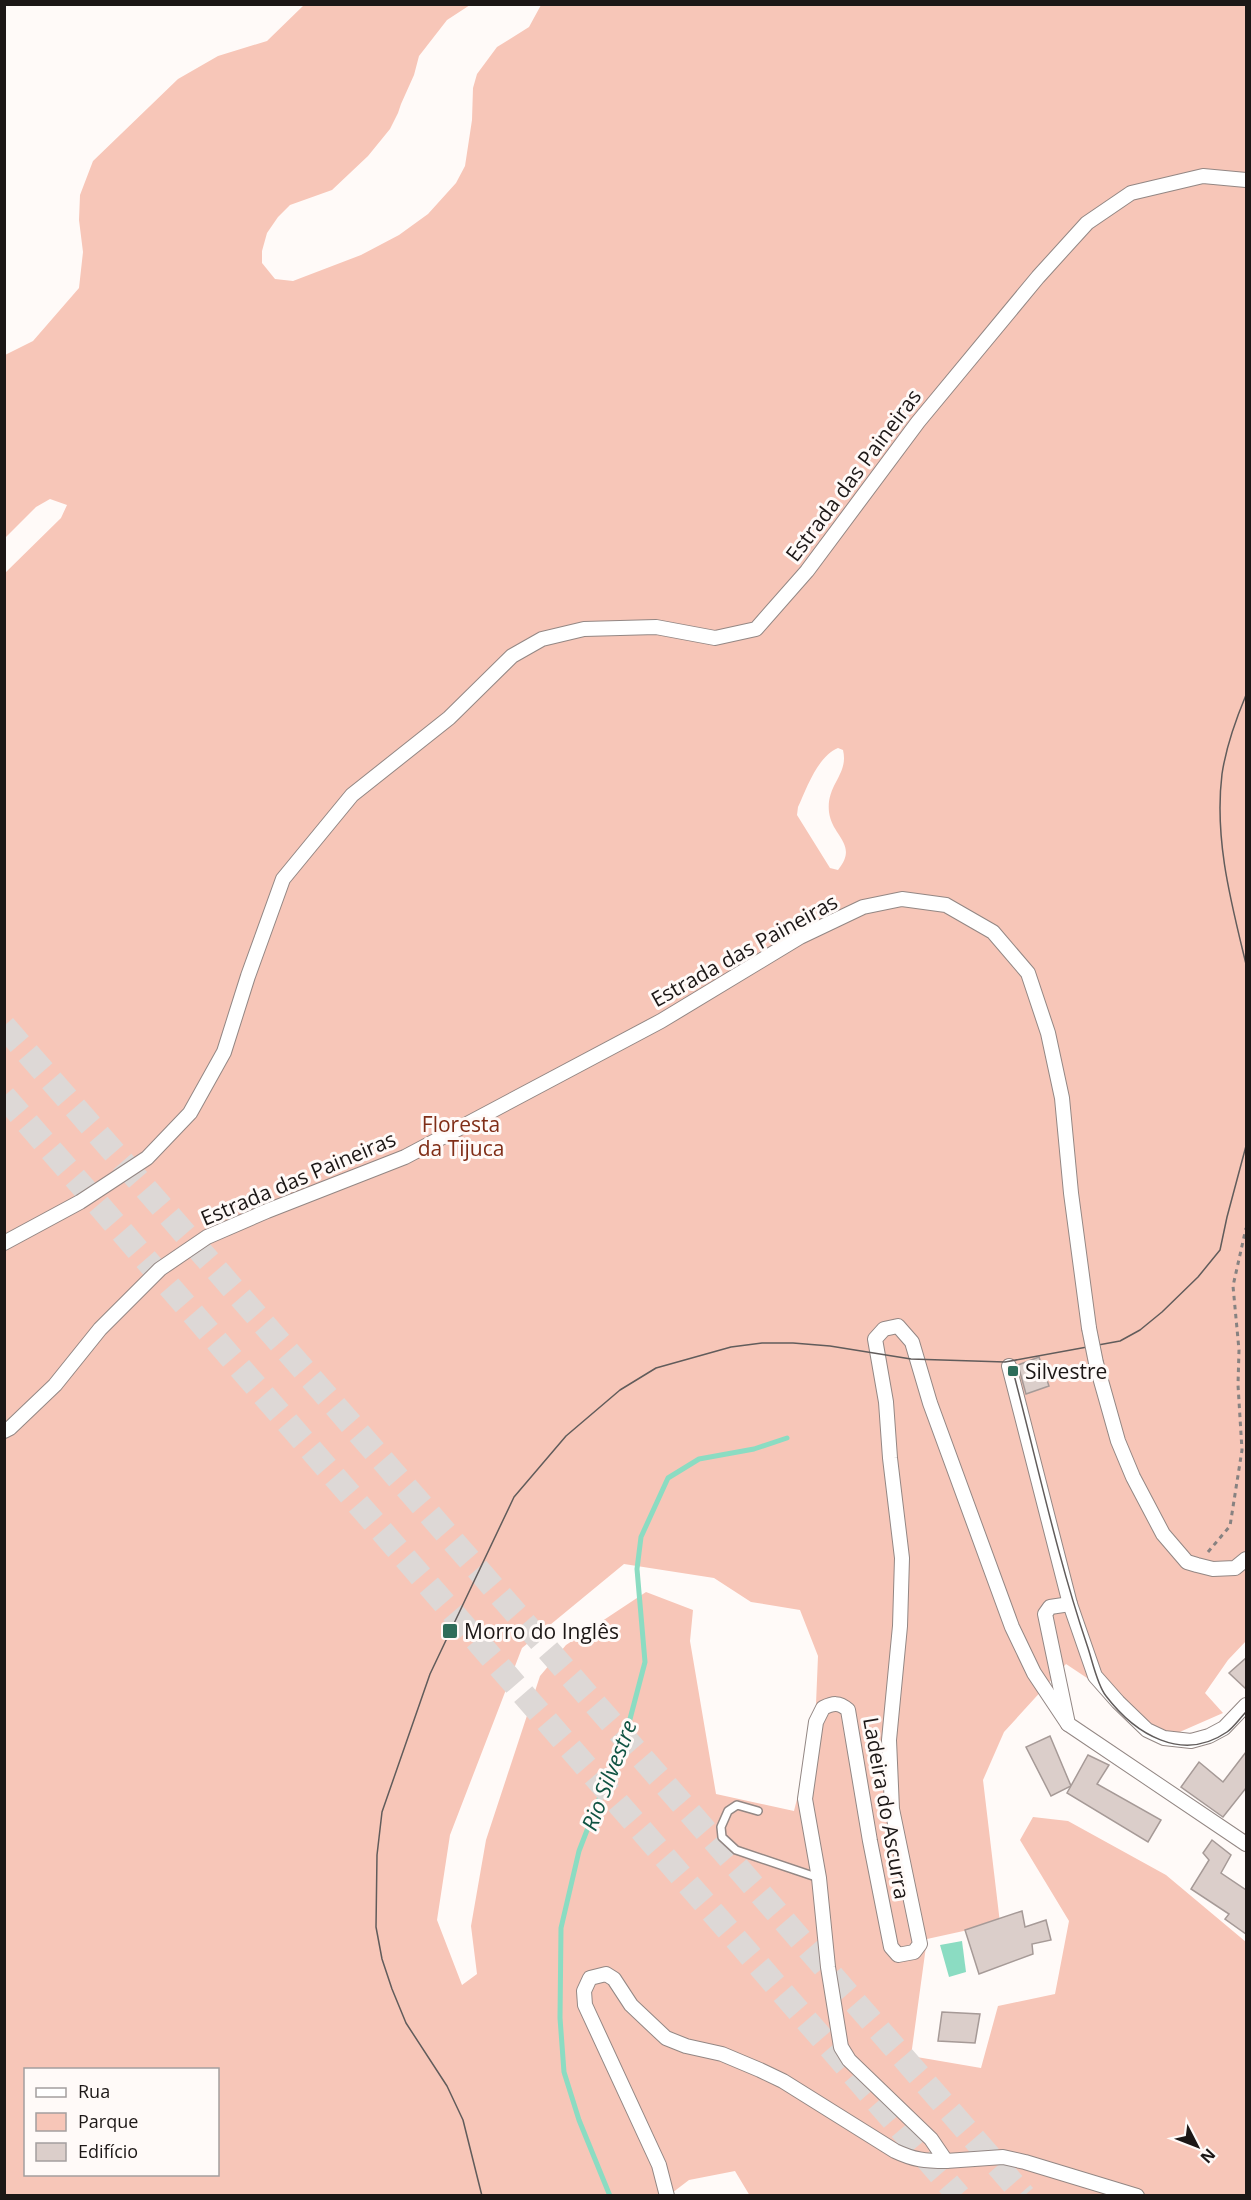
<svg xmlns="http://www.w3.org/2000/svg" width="1251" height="2200" font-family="'Open Sans',sans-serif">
<rect width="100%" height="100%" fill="#fffaf8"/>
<path fill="#f7c6b8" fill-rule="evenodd" d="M304,5h166l-23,15 -28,36 -5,19 -13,29 -3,9 -8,16 -22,27 -36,34 -42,15 -12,12 -11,16 -5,18v12l13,16 18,2 68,-26 38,-20 29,-21 28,-31 9,-17 7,-46 1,-32 4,-14 20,-27 32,-20 12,-22h705v1636l-18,19 -23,33 18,20 -57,25 -64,-50 -36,-24 -62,68 -21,48 17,143 -73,16 -16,117 70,12 17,-62 57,-12 14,-73 -49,-81 13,-23 35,4 98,54 80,67v253l-496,1 -15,-25 -46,9 -21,16 -663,-1 -1,-1621 57,-56 6,-13 -17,-6 -14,8 -31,31v-183l28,-14 46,-53 4,-36 -4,-32 1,-25 13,-34 85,-82 40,-23 49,-15zM838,748l5,2c6,25 -17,34 -14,62 3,25 30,32 9,58l-8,-2 -33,-53 1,-8c9,-19 19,-50 40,-59zM624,1564l90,14 37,24 49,8 18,46 -3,72 -21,83 -78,-17 -26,-153 3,-31 -47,-18 -80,53 -26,31 -54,164 -15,86 6,48 -15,11 -25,-65 13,-85 72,-187zM26,2070h192v104h-192z"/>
<polygon fill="#8bdcc2" points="962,1941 966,1972 949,1977 940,1945"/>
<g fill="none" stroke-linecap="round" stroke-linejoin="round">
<polyline stroke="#8bdcc2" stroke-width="5" points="610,2196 579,2120 564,2072 560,2018 561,1928 579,1851 630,1719 645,1662 637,1569 641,1537 668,1478 699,1459 754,1449 787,1438"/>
</g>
<g fill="#dbceca" stroke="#a69a97" stroke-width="1.5">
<polygon points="1039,1357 1049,1386 1026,1394 1018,1365"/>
<polygon points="1246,1658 1246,1689 1229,1673"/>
<polygon points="1050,1736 1071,1786 1051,1796 1026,1747"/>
<polygon points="1246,1752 1246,1788 1223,1817 1181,1787 1199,1762 1223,1782"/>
<polygon points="1088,1755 1109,1765 1097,1784 1161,1820 1148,1842 1067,1793"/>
<polygon points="1212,1840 1231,1855 1221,1873 1246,1890 1246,1934 1225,1919 1229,1914 1191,1889 1209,1860 1203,1853"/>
<polygon points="1022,1911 1025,1927 1046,1920 1051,1940 1032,1944 1033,1954 979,1974 965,1930"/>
<polygon points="942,2012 980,2014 975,2043 938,2041"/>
</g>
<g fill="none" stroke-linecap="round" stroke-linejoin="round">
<g stroke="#ddd8d6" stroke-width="24" stroke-dasharray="24 12" stroke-linecap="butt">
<polyline points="4,1026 1024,2196"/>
<polyline points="4,1096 959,2196"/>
</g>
<g stroke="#938784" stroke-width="10">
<polyline id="lane" points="758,1811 737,1805 728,1811 721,1827 722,1837 736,1850 819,1878"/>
</g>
<g stroke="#938784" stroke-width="16">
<g id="street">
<polyline points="4,1243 80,1202 147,1158 190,1113 224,1052 248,976 283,879 352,795 449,718 512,656 542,639 584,629 656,627 715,638 756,629 807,571 918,422 1038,277 1087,223 1131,193 1203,176 1246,180"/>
<polyline points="1096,1363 1118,1441 1133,1477 1163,1534 1187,1562 1197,1565 1213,1569 1235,1568 1246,1559"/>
<polyline points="1009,1366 1070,1604 1095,1676 1118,1702 1147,1730 1164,1738 1191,1741 1209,1736 1224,1728 1246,1705"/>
<polyline points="4,1431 10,1428 55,1385 100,1329 160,1269 207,1237 267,1211 405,1157 661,1021 800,937 863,907 902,899 946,905 993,932 1028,973 1048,1033 1062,1098 1071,1193 1089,1328"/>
<polyline points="1070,1604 1050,1607 1045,1614 1068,1724 1246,1844"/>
<polyline points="946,2161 1003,2157 1025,2162 1137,2196"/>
<path d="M667,2196l-8,-31 -74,-160 -1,-14 6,-13 16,-4 8,5 17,26 35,33 20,8 36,8 38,16 23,11 112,70c19,9 30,10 51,10l-15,-22 -82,-79 -8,-13 -13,-80 -9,-89 -14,-79 11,-77 7,-14c10,-5 16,-6 25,2l22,131 21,106 7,8 16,-3 6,-8 -28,-135 -3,-69 11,-114 2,-68 -12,-100 -4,-56 -11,-63 9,-10 14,-3 14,16 18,61 82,224 22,46 34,51"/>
</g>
</g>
<polyline stroke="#878281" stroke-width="3" stroke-dasharray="4.5 4.5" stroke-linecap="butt" points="1208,1552 1230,1526 1242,1450 1238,1385 1239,1350 1233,1286 1246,1228"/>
<use href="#lane" stroke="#fff" stroke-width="7"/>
<use href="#street" stroke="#fff" stroke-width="14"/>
<g stroke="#615c5b" stroke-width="1.5">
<path d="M1246,695c-10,24 -20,52 -24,79 -8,65 9,128 24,190"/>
<path d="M1013,1371c24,91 44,185 74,274 5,14 10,40 19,51 29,38 76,67 121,36 7,-5 13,-14 19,-20"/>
<polyline points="482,2196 463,2120 447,2086 406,2023 392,1989 382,1959 376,1927 377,1855 382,1812 430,1674 514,1497 566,1436 620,1390 656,1368 731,1347 762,1343 793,1343 830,1346 911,1359 1005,1362 1120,1341 1140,1330 1162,1312 1198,1277 1220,1250 1227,1217 1246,1146"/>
</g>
<g stroke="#938784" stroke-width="16" stroke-linecap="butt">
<polyline id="street-bridge" points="1089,1328 1096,1363"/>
</g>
<use href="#street-bridge" stroke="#fff" stroke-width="14"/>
</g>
<g fill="#2e6d5a" stroke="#fffaf8" stroke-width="2">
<rect x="1007" y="1365" width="12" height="12" rx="3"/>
<rect x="442" y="1623" width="16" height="16" rx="3"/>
</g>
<g text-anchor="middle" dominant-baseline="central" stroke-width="6" stroke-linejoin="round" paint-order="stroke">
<g font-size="21" fill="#1c1716" stroke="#fffaf8">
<text transform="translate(853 475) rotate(-53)">Estrada das Paineiras</text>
<text transform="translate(744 950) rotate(-29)">Estrada das Paineiras</text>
<text transform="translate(298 1178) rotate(-23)">Estrada das Paineiras</text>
<text transform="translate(887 1808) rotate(80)">Ladeira do Ascurra</text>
</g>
<g font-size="21" fill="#802e17" stroke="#fffaf8">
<text x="461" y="1124">Floresta<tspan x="461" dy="24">da Tijuca</tspan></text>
</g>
<g font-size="21" fill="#1c1716" stroke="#fffaf8" text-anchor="start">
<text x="1025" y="1371">Silvestre</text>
<text x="464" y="1631">Morro do Inglês</text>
</g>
<g font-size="22" font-style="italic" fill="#0f5342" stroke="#fffaf8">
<text transform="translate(608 1775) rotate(-69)">Rio Silvestre</text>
</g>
</g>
<rect width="1251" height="2200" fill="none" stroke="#1c1716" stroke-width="12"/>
<rect x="24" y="2068" width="195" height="108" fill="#fffaf8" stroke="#a49f9e" stroke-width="1.5"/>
<rect x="36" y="2088" width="30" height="9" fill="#ffffff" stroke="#a49f9e" stroke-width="1.5"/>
<text x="78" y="2098" font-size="18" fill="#1c1716">Rua</text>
<rect x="36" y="2113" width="30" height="18" fill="#f7c6b8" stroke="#a49f9e" stroke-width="1.5"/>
<text x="78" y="2128" font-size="18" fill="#1c1716">Parque</text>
<rect x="36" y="2143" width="30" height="18" fill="#dbceca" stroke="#a49f9e" stroke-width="1.5"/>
<text x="78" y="2158" font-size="18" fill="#1c1716">Edifício</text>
<g transform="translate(1197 2146) rotate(132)" stroke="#fffaf8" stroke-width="4.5" paint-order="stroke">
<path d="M0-4.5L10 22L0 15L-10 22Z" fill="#1c1716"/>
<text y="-9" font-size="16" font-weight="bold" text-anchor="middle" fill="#1c1716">N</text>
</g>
</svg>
